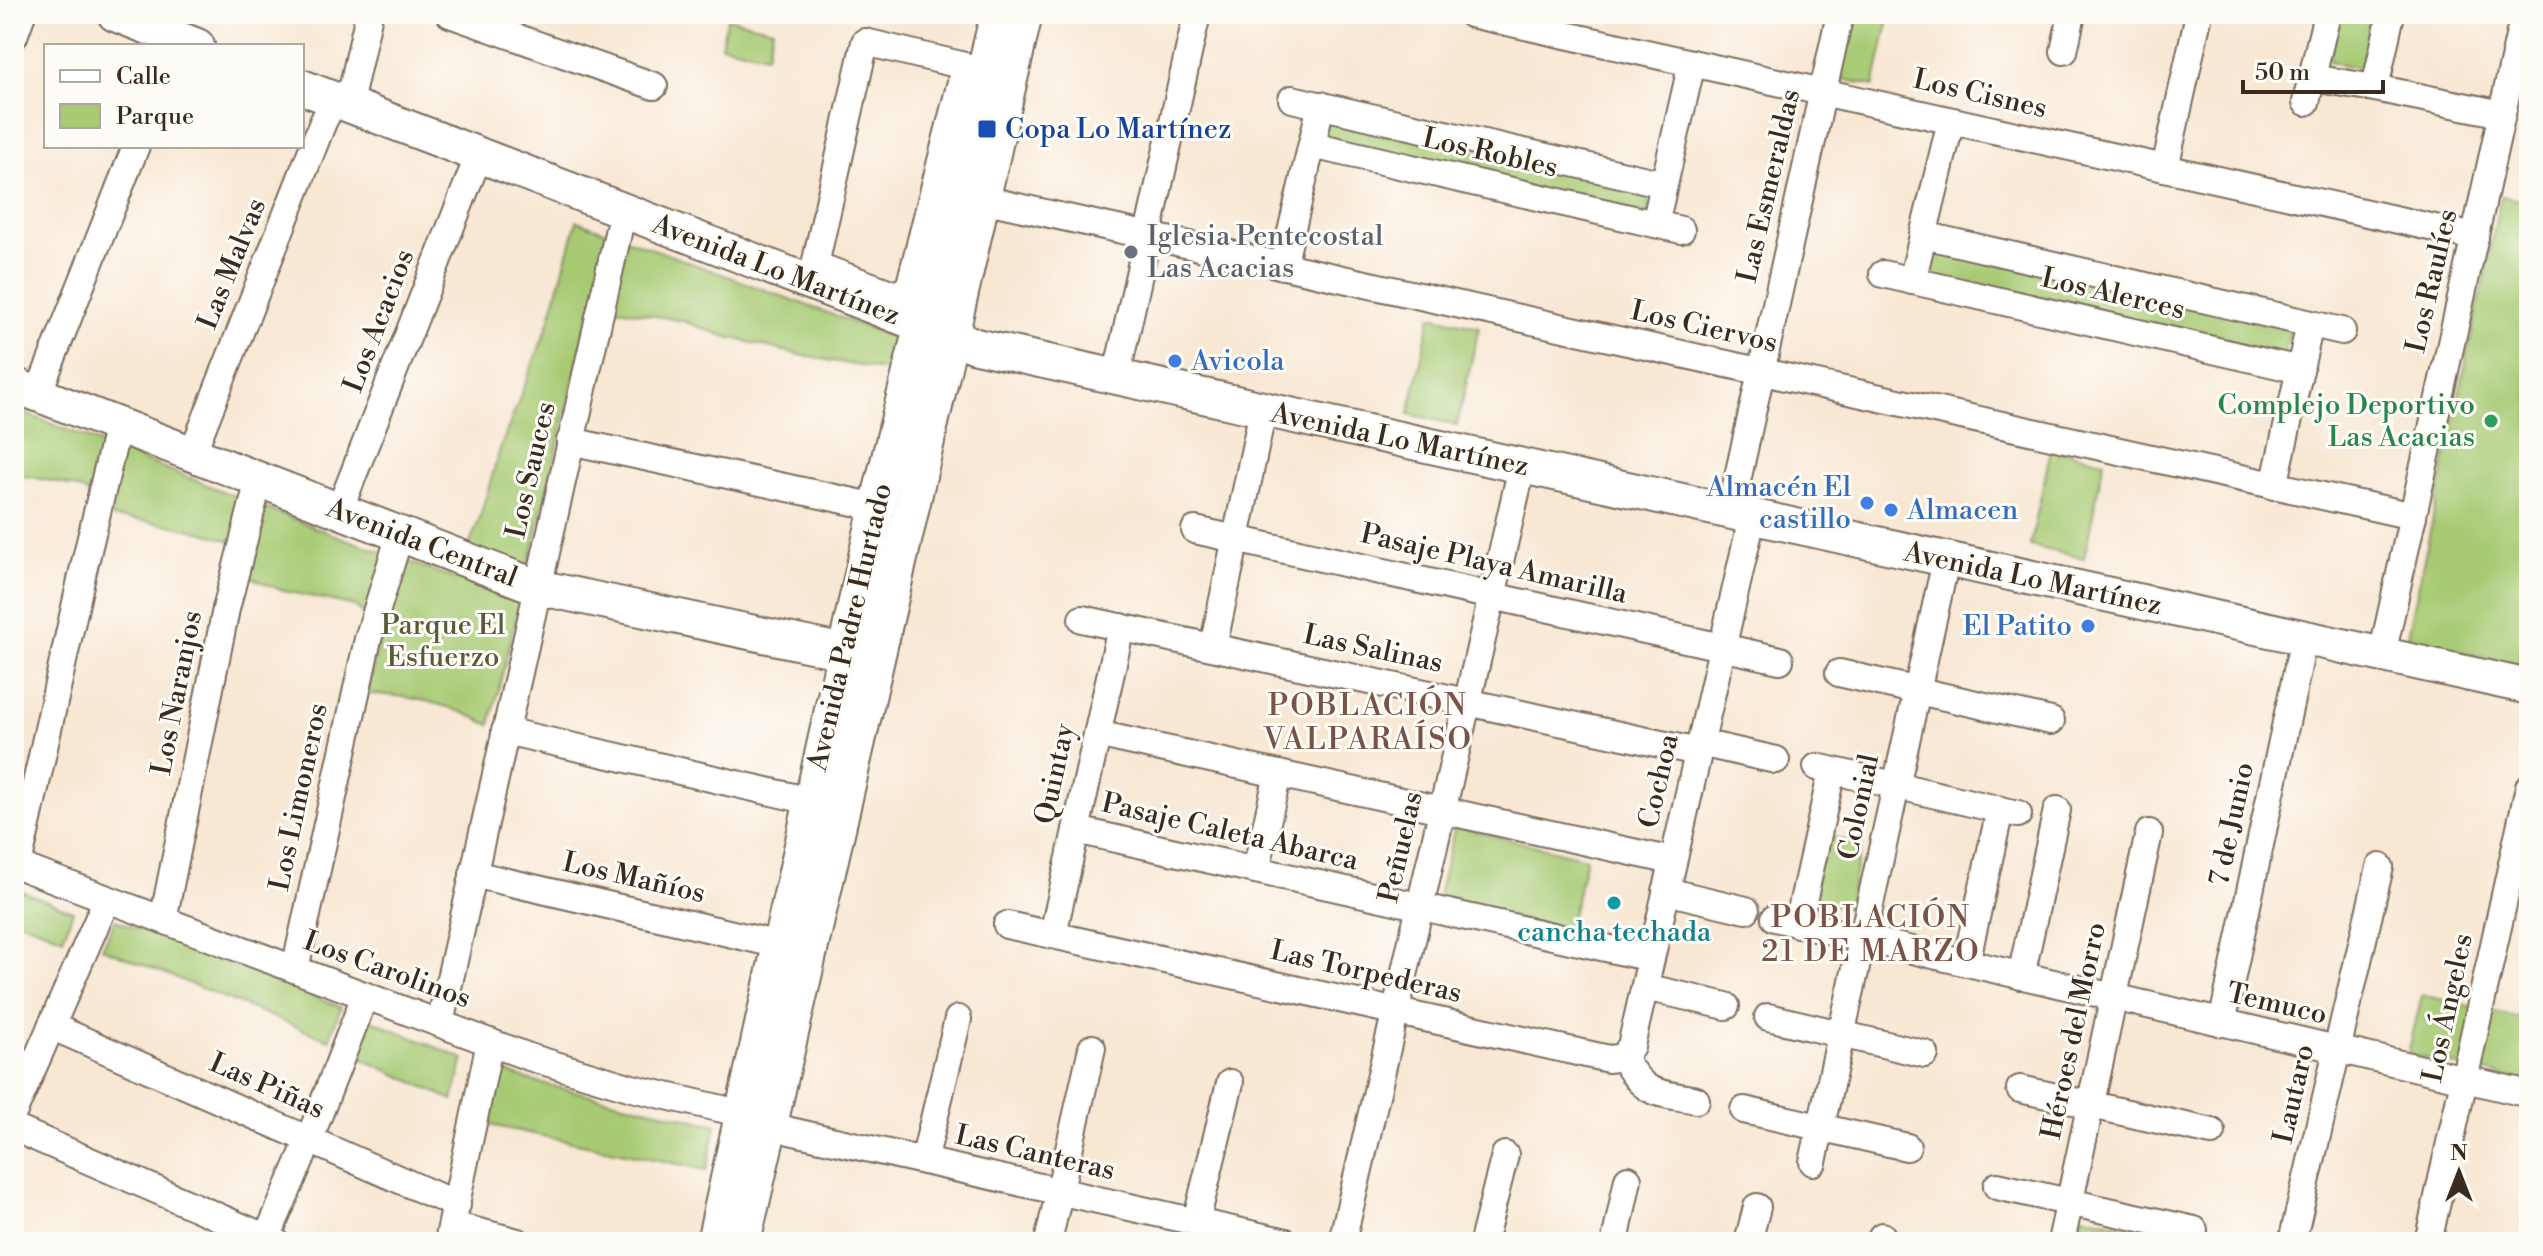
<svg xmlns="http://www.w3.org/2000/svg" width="2543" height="1256" font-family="'Libre Bodoni',serif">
<rect width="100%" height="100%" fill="#fdfcf7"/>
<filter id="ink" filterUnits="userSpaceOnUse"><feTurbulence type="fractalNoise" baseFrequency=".0125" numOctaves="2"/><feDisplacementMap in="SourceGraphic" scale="16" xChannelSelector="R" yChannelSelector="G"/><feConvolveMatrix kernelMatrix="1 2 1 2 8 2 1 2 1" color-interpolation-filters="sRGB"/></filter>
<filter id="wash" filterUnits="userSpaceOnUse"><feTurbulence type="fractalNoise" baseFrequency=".006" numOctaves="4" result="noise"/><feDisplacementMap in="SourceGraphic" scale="32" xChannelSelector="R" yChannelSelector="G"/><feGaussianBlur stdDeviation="1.8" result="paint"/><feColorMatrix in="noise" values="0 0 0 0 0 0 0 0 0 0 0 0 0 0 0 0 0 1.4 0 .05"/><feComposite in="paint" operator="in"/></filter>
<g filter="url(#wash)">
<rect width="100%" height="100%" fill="#f8e7d3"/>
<g fill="#a7ca73" stroke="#717a48" stroke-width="2">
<polygon points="1852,14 1890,14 1874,86 1837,78"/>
<polygon points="2341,14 2374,14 2361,69 2329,61"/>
<polygon points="727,18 773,29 767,55 721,45"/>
<polygon points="1331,119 1650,190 1649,215 1321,142 1326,123"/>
<polygon points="2501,196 2529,202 2529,667 2407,640"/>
<path d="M577,221l316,116 -5,34 -88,-16 -76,-19 -41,-15 -91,-17 -102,421c-38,-20 -79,-30 -122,-31l13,-65 -26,-23 -74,-16 -33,-14 1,-29c-45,-16 -88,-26 -135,-29 -29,-38 -57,-35 -100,-44v-65l315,124 127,46 23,-59 21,-71 48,-124z"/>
<polygon points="1931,244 2291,325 2284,359 1923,276"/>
<polygon points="1431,316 1479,327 1457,425 1409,414"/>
<polygon points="2051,449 2104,461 2084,558 2030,546"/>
<polygon points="1455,826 1586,858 1568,932 1437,900"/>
<polygon points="1822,835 1862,844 1847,908 1807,899"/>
<polygon points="14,888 73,911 63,938 14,919"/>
<polygon points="115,920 341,1007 329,1040 102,948"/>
<polygon points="2422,995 2529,1020 2529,1063 2525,1081 2408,1054"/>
<polygon points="369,1019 464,1059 453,1100 351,1054"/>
<polygon points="499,1070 536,1082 716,1125 707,1170 490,1125"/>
<polygon points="2082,1215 2128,1226 2124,1242 2076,1242"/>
</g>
</g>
<g filter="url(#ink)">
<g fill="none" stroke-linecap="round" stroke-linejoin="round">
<g stroke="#7d6c5d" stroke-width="30">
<g id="minor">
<polyline points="450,14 654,86"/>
<polyline points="1471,14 2475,237"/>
<polyline points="14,36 22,14"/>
<polygon points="865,42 965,66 909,288 896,295 815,265"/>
<polyline points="2064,51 2072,14"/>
<polyline points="2312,78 2375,88 2502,114"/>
<polyline points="2375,88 2391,14"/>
<polyline points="1292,99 1664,184"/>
<polyline points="2306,102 2327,14"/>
<polyline points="1312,145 1681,230"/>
<polyline points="2165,168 2199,14"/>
<polyline points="982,199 2413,516"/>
<polyline points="1655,224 1692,63"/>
<polyline points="1923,235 2342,331"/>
<polyline points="1283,266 1321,105"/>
<polyline points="1883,274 2300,370"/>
<polyline points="1912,281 1951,121"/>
<polyline points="1116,378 1197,14"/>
<polyline points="38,394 136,146"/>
<polyline points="570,441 877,507"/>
<polyline points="192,454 323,122 335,99 352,90 369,14"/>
<polyline points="2274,486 2310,324"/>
<polyline points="339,511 479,155"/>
<polyline points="1730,513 1840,14"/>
<polyline points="1195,530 1780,660"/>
<polyline points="1082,619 1698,752"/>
<polyline points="1213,647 1263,410"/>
<polyline points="2382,655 2524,14"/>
<polyline points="1839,673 2051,721"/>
<polyline points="505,731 811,801"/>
<polyline points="1097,734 1673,861"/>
<polyline points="1700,743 1776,760"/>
<polyline points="1817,767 2018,814"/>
<polyline points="1076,830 1651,958"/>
<polyline points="14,864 529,1057 632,1088 744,1114 790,1131 1286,1242"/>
<polyline points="18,865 83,571 118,425"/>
<polyline points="1256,870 1278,774"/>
<polyline points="473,874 780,945"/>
<polyline points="1666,891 1746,910"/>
<polyline points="1775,918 2529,1094"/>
<polyline points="163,920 226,609 259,480"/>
<polyline points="1798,924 1832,771"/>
<polyline points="1007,925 1609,1059 1623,1057"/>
<polyline points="1053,934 1121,627"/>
<polyline points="1966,963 2000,810"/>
<polyline points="295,969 368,639 400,534"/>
<polyline points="2021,976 2057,810"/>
<polyline points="1645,987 1726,1006"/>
<polyline points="1768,1017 1925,1054"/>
<polyline points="440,1023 623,211"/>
<polyline points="2222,1023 2304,638"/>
<polyline points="51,1026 457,1205"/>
<polyline points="1623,1057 1631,1046 1752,518"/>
<path d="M1623,1057c21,39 33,35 73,43"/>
<polyline points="2020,1089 2212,1132"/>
<polyline points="1744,1110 1907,1147"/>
<polyline points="14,1111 107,899"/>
<polyline points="14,1128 276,1242"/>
<polyline points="924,1161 958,1019"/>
<polyline points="1813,1162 1946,560"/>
<polyline points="1997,1186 2194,1230"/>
<polyline points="1196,1222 1230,1083"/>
<polyline points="452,1225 518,1242"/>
<polyline points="265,1242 309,1140 365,996"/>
<polyline points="448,1242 490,1042"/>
<polyline points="1048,1242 1092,1048"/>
<polyline points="1342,1242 1522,467"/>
<polyline points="1483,1242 1505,1155"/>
<polyline points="1615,1242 1628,1179"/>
<polyline points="1748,1242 1757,1207"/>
<polyline points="1881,1242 1882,1236"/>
<polyline points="2061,1242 2149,833"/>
<polyline points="2292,1242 2380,867"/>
<polyline points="2428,1242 2529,787"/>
</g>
</g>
<g stroke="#7d6c5d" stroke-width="38">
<g id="major">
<polyline points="115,14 197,46"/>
<polyline points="302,87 976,346 2529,687"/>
<polyline points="14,385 537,587 844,652 860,666"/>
<polyline points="714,1242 877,507 998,14"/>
<polyline points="743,1242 1025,14"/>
</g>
</g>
<use href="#minor" stroke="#fff" stroke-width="26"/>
<use href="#major" stroke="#fff" stroke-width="34"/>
</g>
</g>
<rect fill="#1a4fb4" stroke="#fdfcf7" stroke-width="3" x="977" y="119" width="20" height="20" rx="4"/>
<circle fill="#6b7280" stroke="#fdfcf7" stroke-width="3" cx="1131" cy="252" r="8"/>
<g fill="#3f7fe0" stroke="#fdfcf7" stroke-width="3">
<circle cx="1175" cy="361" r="8"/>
<circle cx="1867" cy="503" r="8"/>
<circle cx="1891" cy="510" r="8"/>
<circle cx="2088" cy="626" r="8"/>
</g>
<circle fill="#2e9e5b" stroke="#fdfcf7" stroke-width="3" cx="2491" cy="421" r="8"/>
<circle fill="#0f9aa8" stroke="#fdfcf7" stroke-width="3" cx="1614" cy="903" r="8"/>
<g text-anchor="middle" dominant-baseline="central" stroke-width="6" stroke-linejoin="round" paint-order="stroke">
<g font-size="28" fill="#3b2a1e" stroke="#fdfcf7">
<text transform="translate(1980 94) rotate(13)">Los Cisnes</text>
<text transform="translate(1490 153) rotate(13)">Los Robles</text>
<text transform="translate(1769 186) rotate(-77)">Las Esmeraldas</text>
<text transform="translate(232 264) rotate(-68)">Las Malvas</text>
<text transform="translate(776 270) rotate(21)">Avenida Lo Martínez</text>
<text transform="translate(2432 281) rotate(-77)">Los Raulíes</text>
<text transform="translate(2113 294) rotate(13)">Los Alerces</text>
<text transform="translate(379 321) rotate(-69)">Los Acacios</text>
<text transform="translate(1704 327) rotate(13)">Los Ciervos</text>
<text transform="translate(1400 440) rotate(12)">Avenida Lo Martínez</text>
<text transform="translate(531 470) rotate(-77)">Los Sauces</text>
<text transform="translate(422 543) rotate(21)">Avenida Central</text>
<text transform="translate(1494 564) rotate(13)">Pasaje Playa Amarilla</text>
<text transform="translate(2033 579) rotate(12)">Avenida Lo Martínez</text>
<text transform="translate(850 627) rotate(-77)">Avenida Padre Hurtado</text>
<text transform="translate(1373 649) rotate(12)">Las Salinas</text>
<text transform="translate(177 693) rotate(-79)">Los Naranjos</text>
<text transform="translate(1055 774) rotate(-78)">Quintay</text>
<text transform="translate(1659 781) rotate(-77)">Cochoa</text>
<text transform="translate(299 797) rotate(-78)">Los Limoneros</text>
<text transform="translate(1859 807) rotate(-78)">Colonial</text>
<text transform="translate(2232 824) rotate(-78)">7 de Junio</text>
<text transform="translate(1230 832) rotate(13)">Pasaje Caleta Abarca</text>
<text transform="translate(1401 847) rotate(-77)">Peñuelas</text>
<text transform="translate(634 878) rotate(13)">Los Mañíos</text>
<text transform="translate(387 970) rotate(20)">Los Carolinos</text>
<text transform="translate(1366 972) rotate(13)">Las Torpederas</text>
<text transform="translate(2277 1004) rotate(13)">Temuco</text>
<text transform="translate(2448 1008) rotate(-78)">Los Ángeles</text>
<text transform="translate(2074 1031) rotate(-78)">Héroes del Morro</text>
<text transform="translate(267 1086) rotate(24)">Las Piñas</text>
<text transform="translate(2294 1094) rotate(-77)">Lautaro</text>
<text transform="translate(1035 1153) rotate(13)">Las Canteras</text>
</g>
<g font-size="28" fill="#164399" stroke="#fdfcf7" text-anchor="start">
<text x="1005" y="129">Copa Lo Martínez</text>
</g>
<g font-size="28" fill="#5b616d" stroke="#fdfcf7" text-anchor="start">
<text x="1147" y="236">Iglesia Pentecostal<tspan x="1147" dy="32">Las Acacias</tspan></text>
</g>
<g font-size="28" fill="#366cbe" stroke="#fdfcf7" text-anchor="start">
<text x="1191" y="361">Avicola</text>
<text x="1851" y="487" text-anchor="end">Almacén El<tspan x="1851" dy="32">castillo</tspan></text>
<text x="1907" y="510">Almacen</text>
<text x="2072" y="626" text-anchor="end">El Patito</text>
</g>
<g font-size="28" fill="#27864d" stroke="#fdfcf7" text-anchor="end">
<text x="2475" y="405">Complejo Deportivo<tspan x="2475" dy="32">Las Acacias</tspan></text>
</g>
<g font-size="28" fill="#5b5a38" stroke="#fdfcf7">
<text x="443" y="625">Parque El<tspan x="443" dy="32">Esfuerzo</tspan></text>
</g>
<g font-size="28" fill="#0d838f" stroke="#fdfcf7">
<text x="1614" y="932">cancha techada</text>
</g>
<g font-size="30" letter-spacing="2" fill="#795347" stroke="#fdfcf7">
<text x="1368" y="706">POBLACIÓN<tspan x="1368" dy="34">VALPARAÍSO</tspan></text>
<text x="1871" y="918">POBLACIÓN<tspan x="1871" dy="34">21 DE MARZO</tspan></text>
</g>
</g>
<rect width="2543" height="1256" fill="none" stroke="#fdfcf7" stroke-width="48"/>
<rect x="44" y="44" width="260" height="104" fill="#fdfcf7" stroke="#afa8a0" stroke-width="2"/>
<rect x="60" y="70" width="40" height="12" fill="#ffffff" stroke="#afa8a0" stroke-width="2"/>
<text x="116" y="84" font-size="24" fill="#3b2a1e">Calle</text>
<rect x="60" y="104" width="40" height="24" fill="#a7ca73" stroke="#afa8a0" stroke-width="2"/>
<text x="116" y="124" font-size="24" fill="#3b2a1e">Parque</text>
<g transform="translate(2459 1172)" stroke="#fdfcf7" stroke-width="6" paint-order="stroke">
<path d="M0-6L14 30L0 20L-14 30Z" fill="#3b2a1e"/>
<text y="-12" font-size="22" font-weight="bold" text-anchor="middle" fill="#3b2a1e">N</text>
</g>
<path d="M2243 80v12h140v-12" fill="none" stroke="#3b2a1e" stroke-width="4"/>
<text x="2255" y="80" font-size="24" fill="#3b2a1e" stroke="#fdfcf7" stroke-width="6" paint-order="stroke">50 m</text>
</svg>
